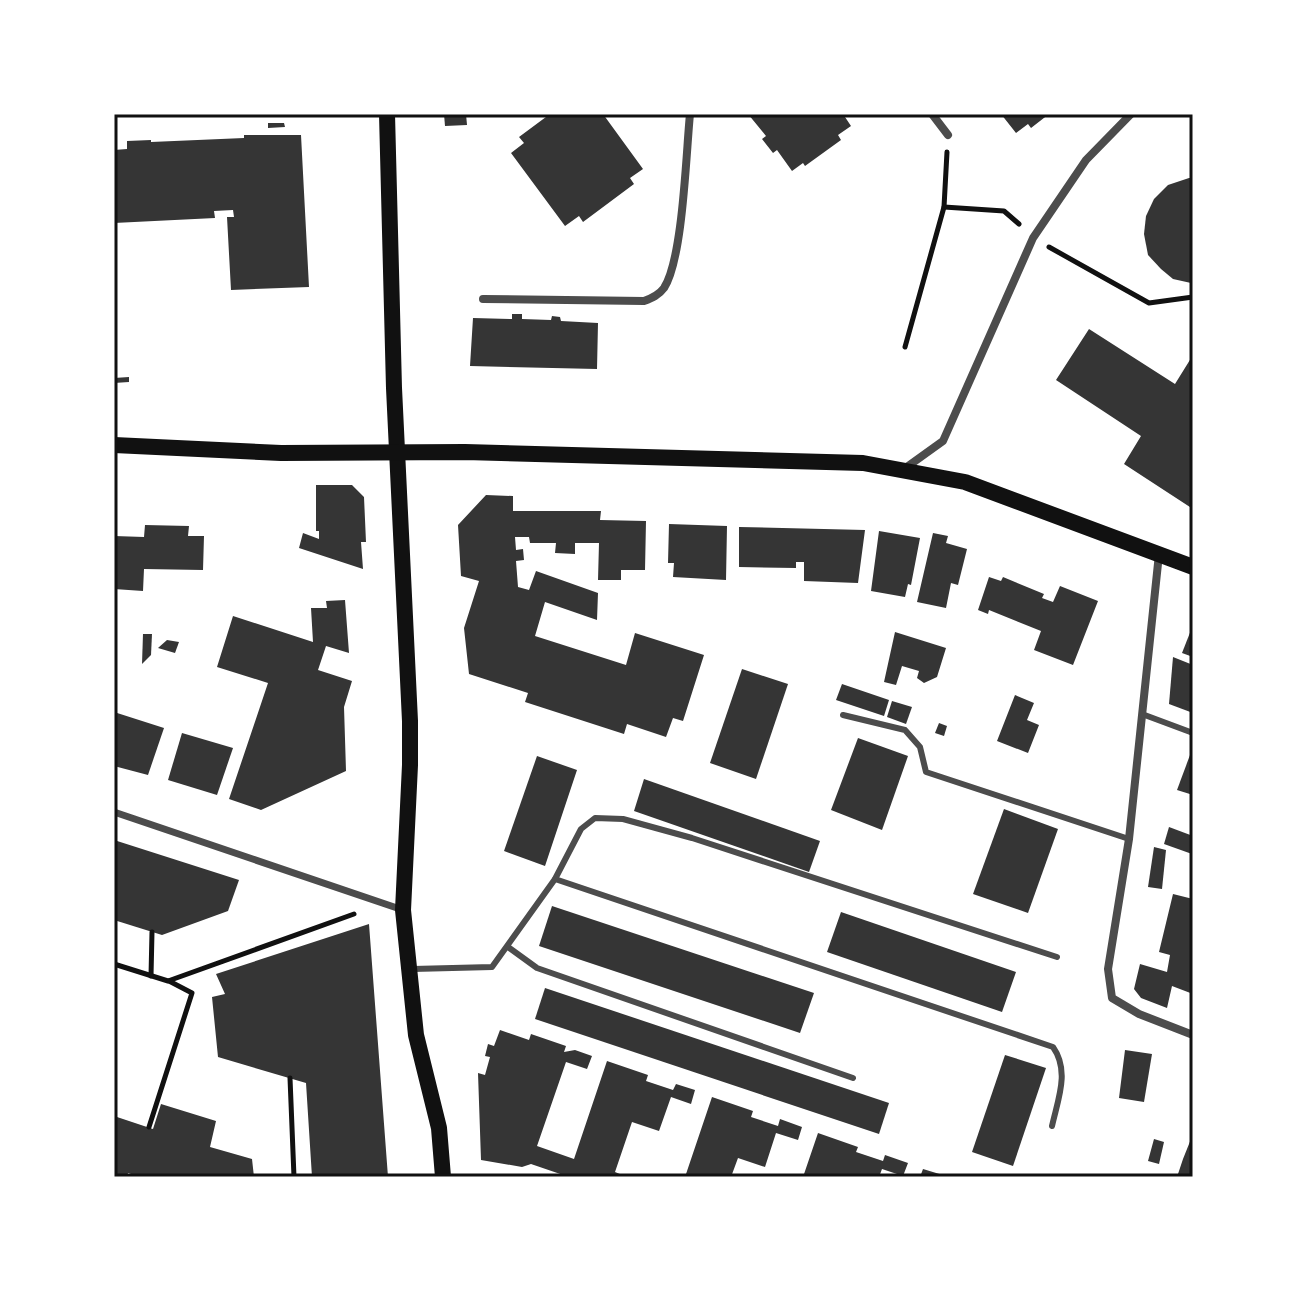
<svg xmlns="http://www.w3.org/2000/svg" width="1307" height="1291" font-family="'Source Sans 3',sans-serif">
<rect width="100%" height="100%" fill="#fff"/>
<g fill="#353535">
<polygon points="444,114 466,114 467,125 445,126"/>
<polygon points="550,114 603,114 643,169 630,178 634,184 583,222 579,216 565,226 511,153 524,143 519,137"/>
<polygon points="748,114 843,114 851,126 838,135 841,140 805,166 803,163 792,171 777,150 773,153 762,139 766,136"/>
<polygon points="1001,114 1049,114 1031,128 1028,124 1016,133"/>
<polygon points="268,123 284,123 285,127 268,128"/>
<polygon points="244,135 301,135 309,287 231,290 227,217 234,217 233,210 214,211 215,218 114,223 114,150 127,149 127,141 151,140 151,142 244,138"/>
<polygon points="1189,178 1193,178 1193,283 1191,283 1173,279 1161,269 1148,255 1144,234 1146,216 1154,199 1168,185"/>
<polygon points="512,314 522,314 522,319 551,320 552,316 560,317 561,321 598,323 597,369 470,366 473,318 512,319"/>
<polygon points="1089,329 1175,384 1193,355 1193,509 1124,464 1141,436 1056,380"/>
<polygon points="129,377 129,382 114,383 114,378"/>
<polygon points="316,485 352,485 364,497 366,542 361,542 363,569 299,548 303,533 319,539 319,531 316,531"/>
<polygon points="486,495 513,496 513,511 601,511 600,520 646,521 645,570 621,570 621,580 598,580 599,543 575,543 575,554 555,553 556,543 530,543 529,537 515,537 516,550 523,549 524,560 516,561 518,587 529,590 536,571 598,593 597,620 545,602 535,636 626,665 635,633 704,655 683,721 673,718 666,737 627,724 624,734 525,702 528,693 469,674 464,628 479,581 461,576 458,525"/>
<polygon points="669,524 727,526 726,580 673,577 674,563 668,563"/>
<polygon points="145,525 189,526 188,536 204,536 203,570 144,569 143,591 114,589 114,536 144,537"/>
<polygon points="739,527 865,530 858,583 804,581 804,562 796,562 796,568 739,567"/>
<polygon points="879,531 920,538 911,585 908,584 905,597 871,591"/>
<polygon points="933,533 948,536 946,543 967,549 958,585 951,583 946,608 917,602"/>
<polygon points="989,577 1001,581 1003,577 1044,594 1042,598 1053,602 1060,586 1098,601 1073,665 1034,650 1041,631 989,610 988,614 978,610"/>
<polygon points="345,600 349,653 326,646 318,670 352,681 344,707 346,771 261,810 229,799 268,683 217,667 233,616 313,642 311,608 327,608 326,601"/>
<polygon points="1193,625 1193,657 1182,653"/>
<polygon points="895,632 946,648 937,677 924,683 917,678 919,671 902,666 896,685 884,682"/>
<polygon points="143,634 152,634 151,655 142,664"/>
<polygon points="167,640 179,642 175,653 158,648"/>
<polygon points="1173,657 1193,665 1193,713 1169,704"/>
<polygon points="742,669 788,684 756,779 710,763"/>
<polygon points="842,684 889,700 884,716 836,700"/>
<polygon points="1015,695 1034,703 1027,720 1039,725 1028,753 997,741"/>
<polygon points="892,701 912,707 906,724 887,717"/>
<polygon points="114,712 164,728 148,775 114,766"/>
<polygon points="939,723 947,726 944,736 935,733"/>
<polygon points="182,733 233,748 217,795 168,780"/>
<polygon points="858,738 908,756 882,830 831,810"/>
<polygon points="1190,755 1193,756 1193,795 1177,790"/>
<polygon points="537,756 577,770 545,866 504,851"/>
<polygon points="644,779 820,841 809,872 634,811"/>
<polygon points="1004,809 1058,829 1028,913 973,894"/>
<polygon points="1169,827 1193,836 1192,854 1164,844"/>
<polygon points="114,840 239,880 228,911 162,935 114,920"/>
<polygon points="1154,847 1166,850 1162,889 1148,887"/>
<polygon points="1173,894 1193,899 1190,918 1193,919 1193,994 1172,986 1167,1008 1141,998 1134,989 1140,964 1167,972 1170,955 1159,952"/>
<polygon points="552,906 814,993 800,1033 539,946"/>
<polygon points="841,912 1016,972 1002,1012 827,952"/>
<polygon points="369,924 388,1177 312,1177 306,1083 218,1057 212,997 225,994 216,974"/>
<polygon points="545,988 889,1103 879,1134 535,1019"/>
<polygon points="500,1030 529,1040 531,1034 566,1046 564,1052 575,1050 592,1056 587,1069 566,1062 537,1146 574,1159 607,1061 648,1075 646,1081 673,1090 676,1084 695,1090 691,1104 671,1097 659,1131 632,1122 615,1172 627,1177 569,1177 531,1164 522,1167 481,1160 478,1073 485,1075 490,1057 485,1056 488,1044 494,1046"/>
<polygon points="1125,1050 1152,1054 1144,1102 1119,1098"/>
<polygon points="1005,1055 1046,1068 1013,1166 972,1152"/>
<polygon points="712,1097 753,1111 751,1117 778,1126 780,1119 802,1127 798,1140 776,1133 765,1167 738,1158 731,1177 685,1177"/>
<polygon points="161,1104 216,1121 210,1147 252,1159 254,1177 140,1177 128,1173 127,1177 114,1177 114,1116 153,1129"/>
<polygon points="818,1133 858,1147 856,1152 883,1161 885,1155 908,1163 903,1176 882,1169 879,1177 803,1177"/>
<polygon points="1193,1134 1193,1177 1177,1177 1183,1159"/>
<polygon points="1154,1139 1164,1142 1159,1164 1148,1161"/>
<polygon points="923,1169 946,1176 946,1177 920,1177"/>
</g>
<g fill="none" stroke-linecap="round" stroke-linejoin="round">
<g stroke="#111" stroke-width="5">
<polyline points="944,207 1004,211 1019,224"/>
<polyline points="1049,247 1149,303 1193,297"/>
<polyline points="905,347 944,207 947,152"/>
<polyline points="114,964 168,981 354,914"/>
<polyline points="151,976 152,932"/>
<polyline points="290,1078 294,1177"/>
<polyline points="149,1127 192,993 169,981"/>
</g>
<g stroke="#4c4c4c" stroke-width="6">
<polyline points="1142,714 1193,733"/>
<polyline points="843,715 905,730 920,747 926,772 1129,839"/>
<path d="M555,879l498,168c17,24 5,52 -1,79"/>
<polyline points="508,947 537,968 853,1078"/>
<polyline points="413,969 492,967 555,879 581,829 595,818 623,819 692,838 1057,957"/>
</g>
<polyline stroke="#4c4c4c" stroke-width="7" points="114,812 403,910"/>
<g stroke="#4c4c4c" stroke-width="8">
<polyline points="932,114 948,135"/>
<path d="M483,299l161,2c8,-3 15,-6 20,-13 19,-29 22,-135 26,-174"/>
<polyline points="904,469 943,441 1033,238 1086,160 1131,114"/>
<polyline points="1159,554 1129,839 1108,969 1112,998 1139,1014 1193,1035"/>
</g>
<g stroke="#111" stroke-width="16">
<polyline points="387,114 394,388 410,721 410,765 403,910 416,1035 439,1128 443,1177"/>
<polyline points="114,445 281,453 465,452 863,463 965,482 1193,567"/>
</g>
</g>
<rect width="1307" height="1291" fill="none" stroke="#ffffff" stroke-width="232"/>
<rect x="116" y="116" width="1075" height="1059" fill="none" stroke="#111" stroke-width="3"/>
</svg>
